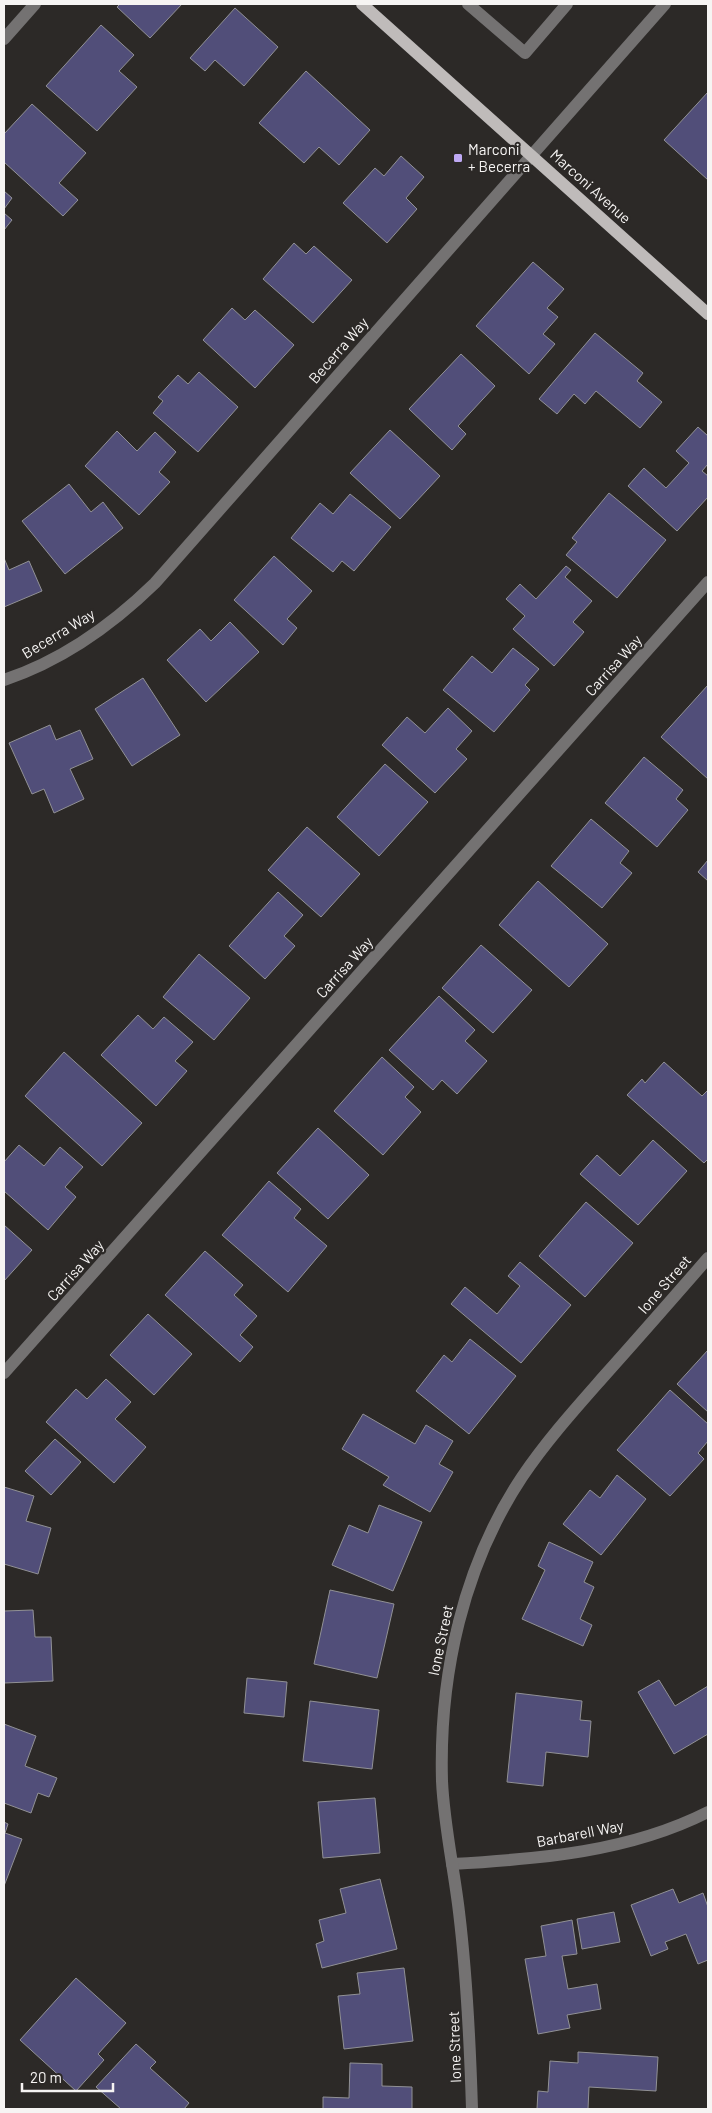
<svg xmlns="http://www.w3.org/2000/svg" width="712" height="2113" font-family="Barlow,sans-serif">
<rect width="100%" height="100%" fill="#2c2927"/>
<g fill="#514e79" stroke="#919195">
<polygon points="120,4 182,4 150,38 117,7"/>
<polygon points="235,8 278,47 244,86 215,60 205,71 190,58"/>
<polygon points="101,25 134,55 119,71 137,87 97,131 46,86"/>
<polygon points="306,71 370,130 339,165 319,147 304,163 259,123"/>
<polygon points="708,92 708,180 664,140"/>
<polygon points="32,104 86,153 59,183 78,200 63,216 4,162 4,134"/>
<polygon points="401,156 424,177 406,198 417,209 387,243 343,203 375,168 384,176"/>
<polygon points="4,191 12,198 4,209"/>
<polygon points="4,213 12,220 4,230"/>
<polygon points="294,243 306,254 314,246 352,280 313,323 263,279"/>
<polygon points="533,262 564,289 547,308 558,317 543,334 555,344 529,374 476,326"/>
<polygon points="232,308 245,320 255,310 294,345 255,388 203,340"/>
<polygon points="595,333 643,373 637,381 662,402 640,428 596,391 585,404 574,394 557,414 539,399"/>
<polygon points="461,354 495,386 458,426 466,434 452,450 409,409"/>
<polygon points="199,372 238,407 198,452 153,413 163,401 158,397 178,375 188,384"/>
<polygon points="698,427 708,436 708,464 702,471 708,476 708,497 677,531 628,486 644,468 666,488 689,463 676,451"/>
<polygon points="390,430 440,476 400,519 350,473"/>
<polygon points="117,431 137,451 155,432 176,452 159,472 170,482 139,515 85,466"/>
<polygon points="69,484 91,512 103,502 123,528 65,574 22,521"/>
<polygon points="609,493 666,540 617,598 566,555 577,542 572,538"/>
<polygon points="350,494 391,527 354,571 342,561 333,572 291,538 320,503 333,514"/>
<polygon points="274,556 312,591 287,619 297,628 283,645 234,600"/>
<polygon points="4,558 9,570 29,561 42,591 4,607"/>
<polygon points="566,566 571,570 565,577 592,601 573,622 584,632 554,666 513,629 525,616 506,599 520,584 536,599"/>
<polygon points="230,622 259,652 206,702 167,660 200,629 211,641"/>
<polygon points="513,648 539,669 525,685 530,690 494,732 443,690 472,656 492,673"/>
<polygon points="143,678 180,735 132,766 95,709"/>
<polygon points="708,685 708,779 661,737"/>
<polygon points="448,708 472,731 456,749 467,759 435,793 382,745 407,717 425,733"/>
<polygon points="50,725 56,740 80,730 93,759 70,769 84,799 54,813 44,789 32,794 9,743"/>
<polygon points="644,757 683,790 676,799 688,810 657,847 605,803"/>
<polygon points="385,764 428,802 379,856 337,817"/>
<polygon points="591,819 629,851 620,863 632,873 602,908 551,866"/>
<polygon points="307,827 360,874 321,917 268,870"/>
<polygon points="708,860 708,881 698,872"/>
<polygon points="538,881 608,944 569,987 499,925"/>
<polygon points="278,892 303,915 284,936 295,946 265,979 229,946"/>
<polygon points="481,945 532,990 493,1033 442,988"/>
<polygon points="199,954 250,998 214,1040 163,997"/>
<polygon points="439,996 475,1030 465,1041 487,1061 457,1094 442,1080 433,1090 389,1050"/>
<polygon points="138,1015 153,1029 164,1017 193,1042 175,1061 187,1071 156,1106 101,1055"/>
<polygon points="64,1052 142,1123 102,1166 25,1096"/>
<polygon points="382,1057 414,1087 405,1097 421,1112 383,1155 334,1111"/>
<polygon points="664,1062 702,1096 708,1090 708,1159 704,1163 627,1095 642,1079 645,1083"/>
<polygon points="318,1128 369,1175 328,1219 277,1173"/>
<polygon points="653,1140 687,1171 638,1225 580,1174 597,1155 620,1176"/>
<polygon points="19,1145 44,1166 60,1147 83,1167 65,1187 76,1197 48,1230 4,1191 4,1162"/>
<polygon points="269,1181 301,1209 294,1218 327,1246 288,1292 222,1235"/>
<polygon points="586,1202 633,1243 585,1297 539,1256"/>
<polygon points="4,1225 32,1250 4,1281"/>
<polygon points="205,1251 243,1285 234,1295 257,1316 240,1335 253,1347 240,1362 165,1295"/>
<polygon points="520,1262 571,1305 521,1363 451,1304 465,1287 497,1314 520,1286 508,1276"/>
<polygon points="148,1314 192,1354 154,1395 110,1355"/>
<polygon points="470,1339 516,1376 469,1434 416,1391 444,1355 452,1362"/>
<polygon points="708,1350 708,1412 677,1384"/>
<polygon points="106,1379 131,1402 115,1419 146,1447 114,1483 46,1422 76,1389 87,1399"/>
<polygon points="670,1390 708,1424 708,1441 698,1453 704,1459 670,1496 617,1450"/>
<polygon points="363,1414 415,1444 426,1425 453,1441 439,1464 453,1472 430,1512 383,1485 389,1477 342,1449"/>
<polygon points="55,1439 81,1462 51,1495 25,1471"/>
<polygon points="617,1475 646,1499 601,1555 563,1524 590,1490 600,1498"/>
<polygon points="4,1487 34,1496 26,1521 51,1528 38,1574 4,1564"/>
<polygon points="379,1505 422,1522 393,1591 332,1565 349,1525 368,1533"/>
<polygon points="549,1542 593,1562 584,1582 594,1587 580,1619 592,1625 583,1646 522,1619 545,1570 538,1566"/>
<polygon points="330,1590 394,1604 377,1678 314,1664"/>
<polygon points="33,1610 35,1637 51,1637 53,1681 4,1683 4,1611"/>
<polygon points="247,1678 287,1682 284,1717 244,1713"/>
<polygon points="659,1680 675,1706 708,1686 708,1734 674,1754 638,1692"/>
<polygon points="516,1693 582,1701 580,1720 591,1721 588,1757 546,1752 543,1786 507,1782"/>
<polygon points="310,1701 379,1710 372,1769 303,1761"/>
<polygon points="4,1724 36,1736 25,1766 57,1778 49,1797 38,1793 31,1813 4,1803"/>
<polygon points="375,1798 380,1853 323,1858 318,1802"/>
<polygon points="4,1822 8,1824 5,1833 22,1839 4,1886"/>
<polygon points="380,1879 397,1949 322,1968 316,1944 324,1941 319,1920 346,1913 340,1889"/>
<polygon points="673,1889 679,1903 703,1893 708,1907 708,1960 698,1964 686,1934 665,1942 668,1949 651,1956 631,1905"/>
<polygon points="614,1912 620,1942 582,1949 577,1919"/>
<polygon points="572,1920 577,1954 562,1956 568,1989 597,1984 601,2009 567,2015 570,2028 538,2034 525,1959 546,1956 541,1926"/>
<polygon points="404,1968 413,2041 344,2049 338,1996 360,1994 357,1973"/>
<polygon points="76,1978 126,2023 98,2054 104,2060 76,2091 20,2040"/>
<polygon points="136,2044 156,2062 150,2068 189,2103 184,2109 121,2109 96,2087"/>
<polygon points="578,2052 658,2057 656,2091 589,2087 588,2109 537,2109 538,2091 548,2092 550,2061 578,2063"/>
<polygon points="350,2063 382,2064 382,2086 412,2087 412,2109 323,2109 323,2097 349,2098"/>
</g>
<g fill="none" stroke-linecap="round" stroke-linejoin="round">
<g stroke="#747272" stroke-width="12">
<polyline points="468,4 525,53 567,4"/>
<polyline points="4,39 35,4"/>
<path d="M4,680c57,-19 108,-55 151,-97l510,-579"/>
<polyline points="4,1373 708,582"/>
<path d="M452,1864c88,-5 177,-12 256,-52"/>
<path d="M472,2109c-2,-66 -5,-131 -13,-197 -5,-43 -15,-87 -17,-131 -3,-106 21,-215 80,-304 25,-37 54,-69 83,-102 35,-39 69,-78 103,-117"/>
</g>
<polyline stroke="#bfbbba" stroke-width="12" points="362,4 708,314"/>
</g>
<rect fill="#bfa9f4" stroke="#2c2927" stroke-width="2" x="453" y="153" width="10" height="10" rx="2.5"/>
<g text-anchor="middle" dominant-baseline="central" stroke-width="4.5" stroke-linejoin="round" paint-order="stroke">
<g font-size="15" fill="#f6f4f3" stroke="#2c2927" text-anchor="start">
<text x="468" y="149">Marconi<tspan x="468" dy="17">+ Becerra</tspan></text>
</g>
<g font-size="15" fill="#f6f4f3" stroke="#2c2927">
<text transform="translate(591 186) rotate(42)">Marconi Avenue</text>
<text transform="translate(338 350) rotate(-49)">Becerra Way</text>
<text transform="translate(58 633) rotate(-31)">Becerra Way</text>
<text transform="translate(613 665) rotate(-48)">Carrisa Way</text>
<text transform="translate(344 967) rotate(-48)">Carrisa Way</text>
<text transform="translate(75 1270) rotate(-48)">Carrisa Way</text>
<text transform="translate(664 1284) rotate(-49)">Ione Street</text>
<text transform="translate(440 1640) rotate(-78)">Ione Street</text>
<text transform="translate(580 1833) rotate(-11)">Barbarell Way</text>
<text transform="translate(454 2047) rotate(-92)">Ione Street</text>
</g>
</g>
<rect width="712" height="2113" fill="none" stroke="#f6f4f3" stroke-width="10"/>
<path d="M22 2083v8h91v-8" fill="none" stroke="#f6f4f3" stroke-width="2.5"/>
<text x="30" y="2083" font-size="15" fill="#f6f4f3" stroke="#2c2927" stroke-width="4" paint-order="stroke">20 m</text>
</svg>
